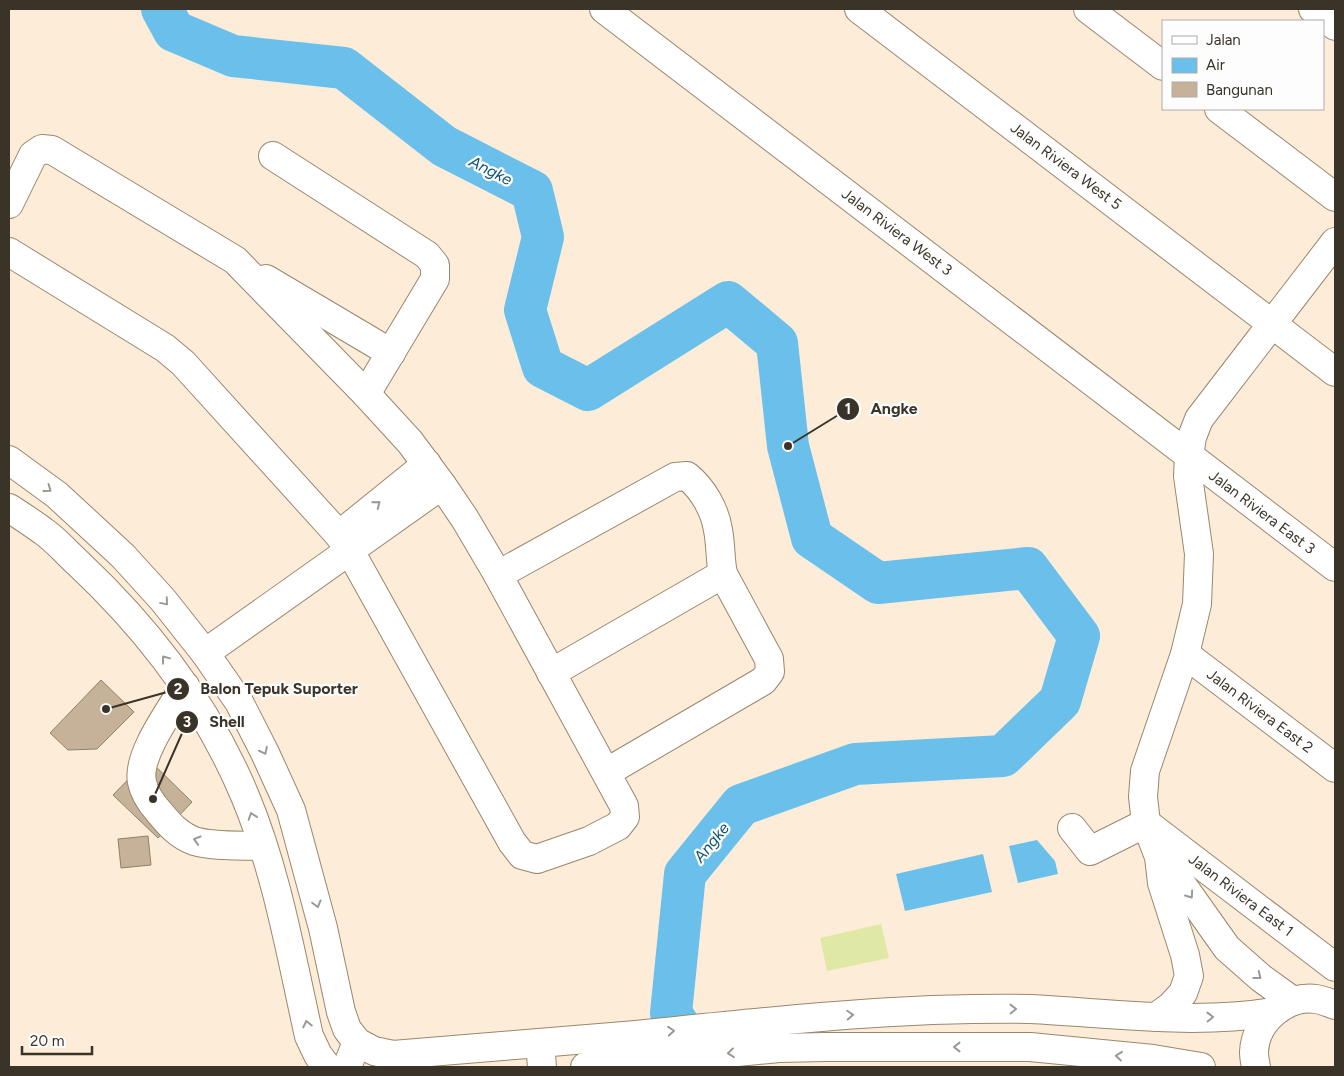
<svg xmlns="http://www.w3.org/2000/svg" width="1344" height="1076" font-family="Figtree,sans-serif">
	<rect width="100%" height="100%" fill="#fdedd8"/>
	<!-- green -->
	<path fill="#dfe9a5" d="M881 924 889 958 827 971 820 938Z"/>
	<!-- water -->
	<g fill="#6bc0eb">
		<path d="M1037 840 1055 861 1058 874 1018 883 1009 846Z"/>
		<path d="M983 854 992 892 905 911 896 874Z"/>
	</g>
	<g fill="none" stroke-linecap="round" stroke-linejoin="round">
		<!-- river -->
		<path stroke="#6bc0eb" stroke-width="42" d="M162 9 174 31 233 56 344 68 444 146 532 191 543 237 525 310 543 367 588 390 728 302 777 343 788 446 812 538 878 583 1028 568 1079 636 1060 701 1003 756 855 764 741 805 685 874 671 1013 705 1066"/>
	</g>
	<!-- building -->
	<g fill="#c5b299" stroke="#918067">
		<path d="M101 680 134 712 97 749 68 750 50 733Z"/>
		<path d="M148 759 192 802 158 838 113 795Z"/>
		<path d="M148 836 151 865 121 868 118 839Z"/>
	</g>
	<g fill="none" stroke-linecap="round" stroke-linejoin="round">
		<defs>
			<g id="minor">
				<path d="M604 9 1335 567"/>
				<path d="M859 9 1335 372"/>
				<path d="M1088 9 1163 66"/>
				<path d="M1313 9 1335 26"/>
				<path d="M1219 109 1335 197"/>
				<path d="M273 156 427 255 435 265V279L366 394"/>
				<path d="M9 204 33 155 42 149 52 150 235 260 366 394 410 442 442 485 465 519 498 575 624 806 625 817 618 826 589 841 537 859 522 855 512 842 350 551 339 535 183 363 165 348 9 252"/>
				<path d="M266 279 391 353"/>
				<path d="M9 460 57 495 123 556 163 600 205 653 239 702 265 753 291 810 323 928 341 1012 347 1029 357 1042 374 1051 393 1055C474 1048 555 1042 636 1035 735 1025 833 1014 932 1010 964 1009 998 1008 1030 1009 1111 1013 1193 1025 1273 1012"/>
				<path d="M9 508C20 515 32 523 43 531 56 540 67 553 79 564 148 629 208 707 245 796 277 872 291 956 309 1036L318 1055 327 1067"/>
				<path d="M339 535 427 464"/>
				<path d="M498 575 675 477 687 476C703 489 715 510 718 530 721 545 720 560 723 574L769 659 770 672 763 681 607 772"/>
				<path d="M205 653 442 485"/>
				<path d="M1185 654 1335 768"/>
				<path d="M551 673 723 574"/>
				<path d="M185 686C172 708 136 756 142 782 144 793 152 804 159 812 169 824 178 835 194 841 213 847 242 845 262 846"/>
				<path d="M1146 823 1335 967"/>
				<path d="M1072 828 1090 851 1146 823"/>
				<path d="M1160 858 1178 879 1227 948 1261 978 1293 1001"/>
				<path d="M1156 1017 1171 1006 1183 993 1189 976 1185 955 1162 883 1159 857 1146 823 1143 797 1145 771 1185 654 1197 604 1199 554 1188 476 1189 456 1192 437 1199 419 1335 242"/>
				<path d="M540 1043 542 1067"/>
				<path d="M347 1067 357 1042"/>
				<path d="M585 1067 779 1048 825 1047H1030L1153 1059 1201 1067"/>
				<path d="M1256 1067C1255 1062 1254 1057 1254 1052 1255 1021 1286 995 1316 999 1323 1000 1329 1003 1335 1005"/>
			</g>
		</defs>
		<!-- minor casing -->
		<use href="#minor" stroke="#99876e" stroke-width="30"/>
		<!-- minor -->
		<use href="#minor" stroke="#fff" stroke-width="28"/>
	</g>
	<!-- one-way arrows -->
	<defs><path id="oneway-chevron" d="M-2-3.5L2.5 0L-2 3.5" fill="none" stroke-width="1.6" stroke-linecap="round" stroke-linejoin="round" transform="scale(1.25)"/></defs>
	<g stroke="#9c9994">
		<use href="#oneway-chevron" transform="translate(48 489) rotate(36)"/>
		<use href="#oneway-chevron" transform="translate(377 504) rotate(-39)"/>
		<use href="#oneway-chevron" transform="translate(165 602) rotate(50)"/>
		<use href="#oneway-chevron" transform="translate(165 659) rotate(-127)"/>
		<use href="#oneway-chevron" transform="translate(264 751) rotate(64)"/>
		<use href="#oneway-chevron" transform="translate(252 816) rotate(-109)"/>
		<use href="#oneway-chevron" transform="translate(197 840) rotate(-164)"/>
		<use href="#oneway-chevron" transform="translate(1190 895) rotate(55)"/>
		<use href="#oneway-chevron" transform="translate(317 904) rotate(75)"/>
		<use href="#oneway-chevron" transform="translate(1258 976) rotate(38)"/>
		<use href="#oneway-chevron" transform="translate(1013 1009) rotate(-1)"/>
		<use href="#oneway-chevron" transform="translate(850 1015) rotate(-3)"/>
		<use href="#oneway-chevron" transform="translate(1210 1017) rotate(-1)"/>
		<use href="#oneway-chevron" transform="translate(307 1024) rotate(-103)"/>
		<use href="#oneway-chevron" transform="translate(671 1031) rotate(-5)"/>
		<use href="#oneway-chevron" transform="translate(957 1047) rotate(-180)"/>
		<use href="#oneway-chevron" transform="translate(731 1053) rotate(174)"/>
		<use href="#oneway-chevron" transform="translate(1119 1056) rotate(-174)"/>
	</g>
	<g text-anchor="middle" stroke-width="4.5" stroke-linejoin="round" paint-order="stroke">
		<!-- street labels -->
		<g font-size="15" fill="#3a3328" stroke="#fdfdfd">
			<text transform="translate(1066 166) rotate(37)" y="5">Jalan Riviera West 5</text>
			<text transform="translate(897 232) rotate(37)" y="5">Jalan Riviera West 3</text>
			<text transform="translate(1262 512) rotate(37)" y="5">Jalan Riviera East 3</text>
			<text transform="translate(1260 711) rotate(37)" y="5">Jalan Riviera East 2</text>
			<text transform="translate(1241 895) rotate(37)" y="5">Jalan Riviera East 1</text>
		</g>
		<!-- water labels -->
		<g font-size="16" font-style="italic" fill="#115572" stroke="#fdfdfd">
			<text transform="translate(491 170) rotate(27)" y="6">Angke</text>
			<text transform="translate(711 842) rotate(-51)" y="6">Angke</text>
		</g>
	</g>
	<!-- callouts -->
	<path fill="none" stroke="#3a3328" stroke-width="2" d="M788 446L848 409M106 709L178 689M153 799L187 722"/>
	<g fill="#3a3328" stroke="#fdfdfd" stroke-width="2">
		<circle cx="788" cy="446" r="5"/>
		<circle cx="106" cy="709" r="5"/>
		<circle cx="153" cy="799" r="5"/>
		<circle cx="848" cy="409" r="12"/>
		<circle cx="178" cy="689" r="12"/>
		<circle cx="187" cy="722" r="12"/>
	</g>
	<g font-size="15" text-anchor="middle" font-weight="bold" fill="#fff">
		<text x="848" y="414">1</text>
		<text x="178" y="694">2</text>
		<text x="187" y="727">3</text>
	</g>
	<g font-size="16" text-anchor="middle" font-weight="bold" fill="#3a3328" stroke="#fdfdfd" stroke-width="4.5" stroke-linejoin="round" paint-order="stroke">
		<text x="894" y="414">Angke</text>
		<text x="279" y="694">Balon Tepuk Suporter</text>
		<text x="227" y="727">Shell</text>
	</g>
	<!-- border -->
	<rect width="1344" height="1076" fill="none" stroke="#3a3328" stroke-width="20"/>
	<!-- legend -->
	<rect x="1162" y="20" width="162" height="90" fill="#fdfdfd" stroke="#afaca8"/>
	<rect x="1172" y="36" width="25" height="8" fill="#ffffff" stroke="#afaca8"/>
	<text x="1206" y="45" font-size="15" fill="#3a3328">Jalan</text>
	<rect x="1172" y="58" width="25" height="15" fill="#6bc0eb" stroke="#afaca8"/>
	<text x="1206" y="70" font-size="15" fill="#3a3328">Air</text>
	<rect x="1172" y="82" width="25" height="15" fill="#c5b299" stroke="#afaca8"/>
	<text x="1206" y="95" font-size="15" fill="#3a3328">Bangunan</text>
	<!-- scale -->
	<path d="M22 1046v8h70v-8" fill="none" stroke="#3a3328" stroke-width="2.5"/>
	<text x="30" y="1046" font-size="15" fill="#3a3328" stroke="#fdfdfd" stroke-width="4" paint-order="stroke">20 m</text>
</svg>
